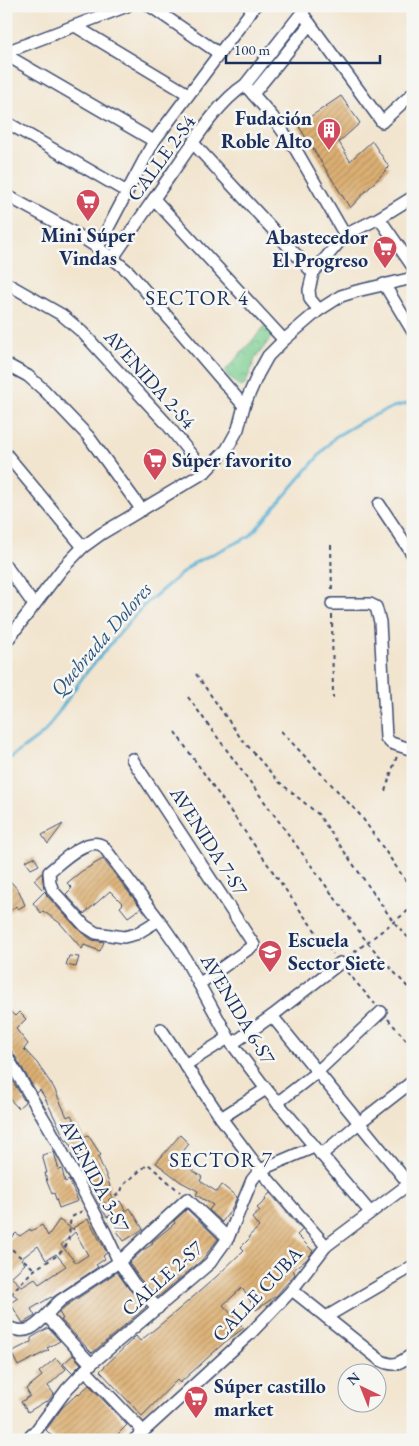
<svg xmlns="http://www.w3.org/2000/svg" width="419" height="1446" font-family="'EB Garamond',serif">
	<defs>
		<pattern id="park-crowns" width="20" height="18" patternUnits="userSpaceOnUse" patternTransform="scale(1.25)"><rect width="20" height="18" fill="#7bce91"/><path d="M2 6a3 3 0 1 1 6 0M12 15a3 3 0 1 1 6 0" fill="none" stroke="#64a87a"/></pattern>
		<pattern id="building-hatch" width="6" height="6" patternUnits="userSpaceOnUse" patternTransform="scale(1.25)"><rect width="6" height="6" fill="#ddb073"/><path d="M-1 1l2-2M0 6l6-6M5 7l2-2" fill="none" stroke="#b29062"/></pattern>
	</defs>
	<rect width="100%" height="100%" fill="#f6f6f2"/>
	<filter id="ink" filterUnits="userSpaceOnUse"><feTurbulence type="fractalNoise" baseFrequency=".02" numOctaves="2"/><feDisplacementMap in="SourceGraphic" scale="10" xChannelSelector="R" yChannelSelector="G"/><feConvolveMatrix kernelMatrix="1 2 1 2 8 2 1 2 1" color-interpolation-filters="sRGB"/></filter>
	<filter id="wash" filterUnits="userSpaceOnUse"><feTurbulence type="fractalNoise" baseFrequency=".0096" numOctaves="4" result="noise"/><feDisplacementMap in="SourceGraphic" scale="20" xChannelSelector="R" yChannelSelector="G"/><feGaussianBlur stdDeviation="1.12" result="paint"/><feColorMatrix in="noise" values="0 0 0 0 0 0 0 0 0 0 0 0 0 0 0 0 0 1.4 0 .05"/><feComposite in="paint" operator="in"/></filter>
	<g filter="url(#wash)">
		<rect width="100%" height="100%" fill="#f2e5cf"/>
		<!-- park -->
		<path fill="url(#park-crowns)" stroke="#4b7e78" d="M266 325 275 332 255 359 245 385 240 387 229 377 225 371Z"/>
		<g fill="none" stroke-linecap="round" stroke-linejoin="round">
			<!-- stream -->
			<path stroke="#57b1d5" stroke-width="3" d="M6 761 44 733 85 674 143 606 194 563 250 536 335 437 364 420 393 407 410 403"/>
		</g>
		<g id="blocks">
			<!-- building -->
			<g fill="url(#building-hatch)" fill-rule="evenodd">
				<path d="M341 96 360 123 339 142 350 161 372 141 389 167 350 208 298 125Z"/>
				<path d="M63 824 48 844 42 835Z"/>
				<path d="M34 857 39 865 31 869 25 861Z"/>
				<path d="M103 859 141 908 128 917 120 907 123 904 110 891 84 914 66 894 72 888 67 883 82 871Z"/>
				<path d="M42 873 44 888 42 889 34 880Z"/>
				<path d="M11 882 19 891 25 905 18 909 16 906 6 915V887Z"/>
				<path d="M45 891 47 896 80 931 92 940 104 942 100 951 84 945 82 949 60 923 43 911 41 913 33 903Z"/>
				<path d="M69 956 79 957 76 967 66 965Z"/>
				<path d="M6 1008 15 1016 19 1012 26 1019 16 1029 28 1044 24 1049 37 1063 54 1088 67 1117 71 1115 84 1137 88 1135 101 1155 98 1157 106 1175 110 1186 108 1187 115 1204 120 1201 126 1211 130 1208 143 1229 124 1241 117 1231 123 1227 113 1214 107 1217 98 1202 83 1166 74 1153 68 1140 66 1141 45 1098 40 1090 37 1093 12 1051 6 1048Z"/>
				<path d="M6 1070 25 1102 18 1108 6 1095Z"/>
				<path d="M180 1135 189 1144 177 1159 202 1177 200 1181 217 1192 222 1185 237 1197 231 1210 222 1222 209 1210 213 1205 196 1195 198 1191 181 1182 156 1163Z"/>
				<path d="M54 1152 59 1170 62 1169 65 1182 69 1180 78 1201 59 1208 54 1193 52 1194 47 1182 45 1173H47L42 1155Z"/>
				<path d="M270 1193 302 1230 297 1235 313 1251 306 1260 293 1270 295 1274 276 1296 256 1310 242 1288 223 1305 244 1328 225 1342 180 1383 177 1380 142 1416 100 1371 136 1336 140 1341 171 1316 216 1277 244 1250 241 1247 250 1238 249 1236 259 1227 252 1218 260 1211 257 1208 266 1200 265 1198Z"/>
				<path d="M187 1209 218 1239 202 1260 158 1297 140 1279 129 1263 143 1250 153 1244 152 1242 175 1223 174 1221Z"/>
				<path d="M88 1219 107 1253 103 1256 105 1259 96 1265 98 1267 52 1298 51 1297 31 1309 35 1316 23 1323 10 1303 18 1298 6 1289V1243L16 1233 20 1236 30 1229 31 1231 42 1225 48 1236 59 1220 74 1230 73 1228ZM75 1232 88 1255 76 1263 61 1245ZM38 1246 46 1260 56 1254 66 1266 39 1284 35 1279 22 1287 11 1277 25 1264 21 1259Z"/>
				<path d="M117 1272 129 1289 146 1307 92 1353 61 1320 63 1319 59 1312 66 1306Z"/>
				<path d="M48 1328 60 1341 47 1348 49 1350 18 1366 11 1352 31 1342V1338Z"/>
				<path d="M73 1355 81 1364 72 1373 63 1364Z"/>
				<path d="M56 1358 66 1369 48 1386 54 1394 47 1402 46 1401 28 1412 21 1402 30 1396 26 1389 42 1376 39 1372Z"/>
				<path d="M89 1385 127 1425 112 1440H56L46 1430 62 1408 78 1393 79 1394Z"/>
			</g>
		</g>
	</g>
	<g filter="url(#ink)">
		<use href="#blocks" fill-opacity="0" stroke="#3b4a6f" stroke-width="1"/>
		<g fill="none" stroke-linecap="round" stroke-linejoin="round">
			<defs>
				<g id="street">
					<path d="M150 6 220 54"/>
					<path d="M302 13 382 122 413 93"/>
					<path d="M75 26 188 94"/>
					<path d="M6 52 127 6"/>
					<path d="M6 55 154 141"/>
					<path d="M245 85 272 116 296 150 345 235"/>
					<path d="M253 94 310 24"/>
					<path d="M6 122 127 192"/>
					<path d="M193 143 313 273"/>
					<path d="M6 195C48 219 94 240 130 273L244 406"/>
					<path d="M154 199 284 340"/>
					<path d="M379 218 413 267"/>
					<path d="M98 247 154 141 255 6"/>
					<path d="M113 258C133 228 154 199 174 170 194 142 217 103 245 85L307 6"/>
					<path d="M6 283 62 315 82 332 166 423 205 472"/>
					<path d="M384 284 413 332"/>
					<path d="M319 310 310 299 309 290 313 273 345 235 379 218 413 197"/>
					<path d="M6 364 28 376 44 390 88 436 142 510"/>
					<path d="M6 454 83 547"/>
					<path d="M379 504 413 555"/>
					<path d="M6 566 34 605"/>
					<path d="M332 604H370L376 607 380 622 386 738 391 743 413 750"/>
					<path d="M6 642 62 569 83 547 101 534 205 472 227 449 238 429 244 406 258 374 268 356 284 340 319 310 341 296 357 291 413 278"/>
					<path d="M132 759 254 945 199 984"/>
					<path d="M159 920 136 934 124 937 96 933 85 926 53 891 50 883 49 872C61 862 88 835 103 846L159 920 182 953 232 1044 266 1089 370 1212"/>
					<path d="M272 1016 409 1184"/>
					<path d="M161 1029 221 1118 260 1170 326 1246"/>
					<path d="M232 1044 272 1016 340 963"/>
					<path d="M6 1055 50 1129 105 1232 119 1262 134 1284 158 1308"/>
					<path d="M185 1065 228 1038"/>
					<path d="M277 1103 317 1072 381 1012"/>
					<path d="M221 1118 266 1089"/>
					<path d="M321 1155 359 1123 413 1081"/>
					<path d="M292 1290 326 1317 413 1266"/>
					<path d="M47 1316 91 1364"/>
					<path d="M326 1317 380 1360C395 1368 399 1363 413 1354"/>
					<path d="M6 1326C34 1341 43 1315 61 1300L119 1262 187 1199 228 1238"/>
					<path d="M85 1370 143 1431"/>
					<path d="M26 1440 35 1432 67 1389 91 1364 210 1263 228 1238 252 1180 260 1170 314 1147"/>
					<path d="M134 1440 251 1333 292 1290 326 1246 413 1181"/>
				</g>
			</defs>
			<!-- street casing -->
			<use href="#street" stroke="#3b4a6f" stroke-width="14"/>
			<!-- path -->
			<g stroke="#3b4a6f" stroke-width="2" stroke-dasharray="4 4" stroke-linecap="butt">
				<path d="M331 545 332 593"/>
				<path d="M332 615 333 698"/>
				<path d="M196 674 240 737 278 781 318 814 393 921 413 943"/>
				<path d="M188 697 367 942 413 993"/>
				<path d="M281 731 361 816 413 891"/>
				<path d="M175 732 304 916 333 954"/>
				<path d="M385 791 397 756"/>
				<path d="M348 957 413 907"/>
				<path d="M347 972 375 1004"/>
				<path d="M388 1019 413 1048"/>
				<path d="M102 1205 121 1192 123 1185 148 1164 180 1192"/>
				<path d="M6 1244 35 1270"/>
				<path d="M6 1301C14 1290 23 1280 33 1271 44 1262 59 1258 67 1244 71 1235 68 1225 72 1217L82 1211"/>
			</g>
			<!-- street -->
			<use href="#street" stroke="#fff" stroke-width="11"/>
		</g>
	</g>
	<!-- icons -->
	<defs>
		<symbol id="building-pin" viewBox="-11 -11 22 30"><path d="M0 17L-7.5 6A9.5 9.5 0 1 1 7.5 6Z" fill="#d1495b" stroke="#f6f6f2"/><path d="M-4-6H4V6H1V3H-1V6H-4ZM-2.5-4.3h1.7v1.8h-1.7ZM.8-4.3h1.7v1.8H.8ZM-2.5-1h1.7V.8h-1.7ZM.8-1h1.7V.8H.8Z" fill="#fff"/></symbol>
		<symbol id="supermarket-pin" viewBox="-11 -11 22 30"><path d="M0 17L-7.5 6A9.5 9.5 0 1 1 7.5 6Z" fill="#d1495b" stroke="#f6f6f2"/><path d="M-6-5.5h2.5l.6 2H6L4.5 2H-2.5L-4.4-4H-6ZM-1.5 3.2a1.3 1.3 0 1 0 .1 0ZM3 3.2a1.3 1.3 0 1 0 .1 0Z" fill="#fff"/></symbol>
		<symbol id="school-pin" viewBox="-11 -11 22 30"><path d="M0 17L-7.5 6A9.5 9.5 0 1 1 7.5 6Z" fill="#d1495b" stroke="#f6f6f2"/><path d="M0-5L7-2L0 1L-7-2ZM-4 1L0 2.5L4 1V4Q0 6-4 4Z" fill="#fff"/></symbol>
	</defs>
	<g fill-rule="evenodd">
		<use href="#building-pin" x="315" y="116" width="28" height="38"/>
		<use href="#supermarket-pin" x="74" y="187" width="28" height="38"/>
		<use href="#supermarket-pin" x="371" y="234" width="28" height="38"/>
		<use href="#supermarket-pin" x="141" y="446" width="28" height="38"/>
		<use href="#school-pin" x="256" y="938" width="28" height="38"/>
		<use href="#supermarket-pin" x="182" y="1384" width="28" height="38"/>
	</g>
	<g text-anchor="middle" stroke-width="5" stroke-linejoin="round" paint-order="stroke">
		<!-- poi labels -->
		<g font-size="20" font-weight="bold" fill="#1b2f5e" stroke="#f6f6f2" text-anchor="start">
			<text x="312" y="125" text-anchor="end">Fudación<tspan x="312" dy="23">Roble Alto</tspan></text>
			<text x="88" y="242" text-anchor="middle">Mini Súper<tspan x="88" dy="23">Vindas</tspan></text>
			<text x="368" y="244" text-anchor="end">Abastecedor<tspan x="368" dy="23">El Progreso</tspan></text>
			<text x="172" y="467">Súper favorito</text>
			<text x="288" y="947">Escuela<tspan x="288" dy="23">Sector Siete</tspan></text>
			<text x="214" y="1393">Súper castillo<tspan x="214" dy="23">market</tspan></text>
		</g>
		<!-- street labels -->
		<g font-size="20" fill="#1b2f5e" stroke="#f6f6f2">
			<text transform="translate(161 158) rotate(-54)" y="7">CALLE 2-S4</text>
			<text transform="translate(150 379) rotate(48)" y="7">AVENIDA 2-S4</text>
			<text transform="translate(209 841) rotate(57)" y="7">AVENIDA 7-S7</text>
			<text transform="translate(238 1009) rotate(59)" y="7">AVENIDA 6-S7</text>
			<text transform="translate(95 1176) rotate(62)" y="7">AVENIDA 3-S7</text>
			<text transform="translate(162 1278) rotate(-42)" y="7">CALLE 2-S7</text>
			<text transform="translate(257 1294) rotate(-47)" y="7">CALLE CUBA</text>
		</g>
		<!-- neighbourhood labels -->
		<g font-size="21" letter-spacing="1" fill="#1b2f5e" stroke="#f6f6f2">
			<text x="197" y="305">SECTOR 4</text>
			<text x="221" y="1167">SECTOR 7</text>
		</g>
		<!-- water labels -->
		<g font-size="21" font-style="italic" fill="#2d5682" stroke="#f6f6f2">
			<text transform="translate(101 639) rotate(-49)" y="7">Quebrada Dolores</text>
		</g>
	</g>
	<!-- margin -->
	<rect width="419" height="1446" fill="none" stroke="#f6f6f2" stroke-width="25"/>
	<!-- north arrow -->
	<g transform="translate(362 1388) rotate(317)"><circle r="24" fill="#f6f6f2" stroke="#9ea6b7"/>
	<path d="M0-4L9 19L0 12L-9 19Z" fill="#d1495b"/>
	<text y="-8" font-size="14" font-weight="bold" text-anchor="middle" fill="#1b2f5e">N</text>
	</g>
	<!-- scale -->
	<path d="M226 55v8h154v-8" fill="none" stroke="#1b2f5e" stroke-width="2.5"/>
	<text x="234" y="55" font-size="15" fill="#1b2f5e" stroke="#f6f6f2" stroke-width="4" paint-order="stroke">100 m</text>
</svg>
